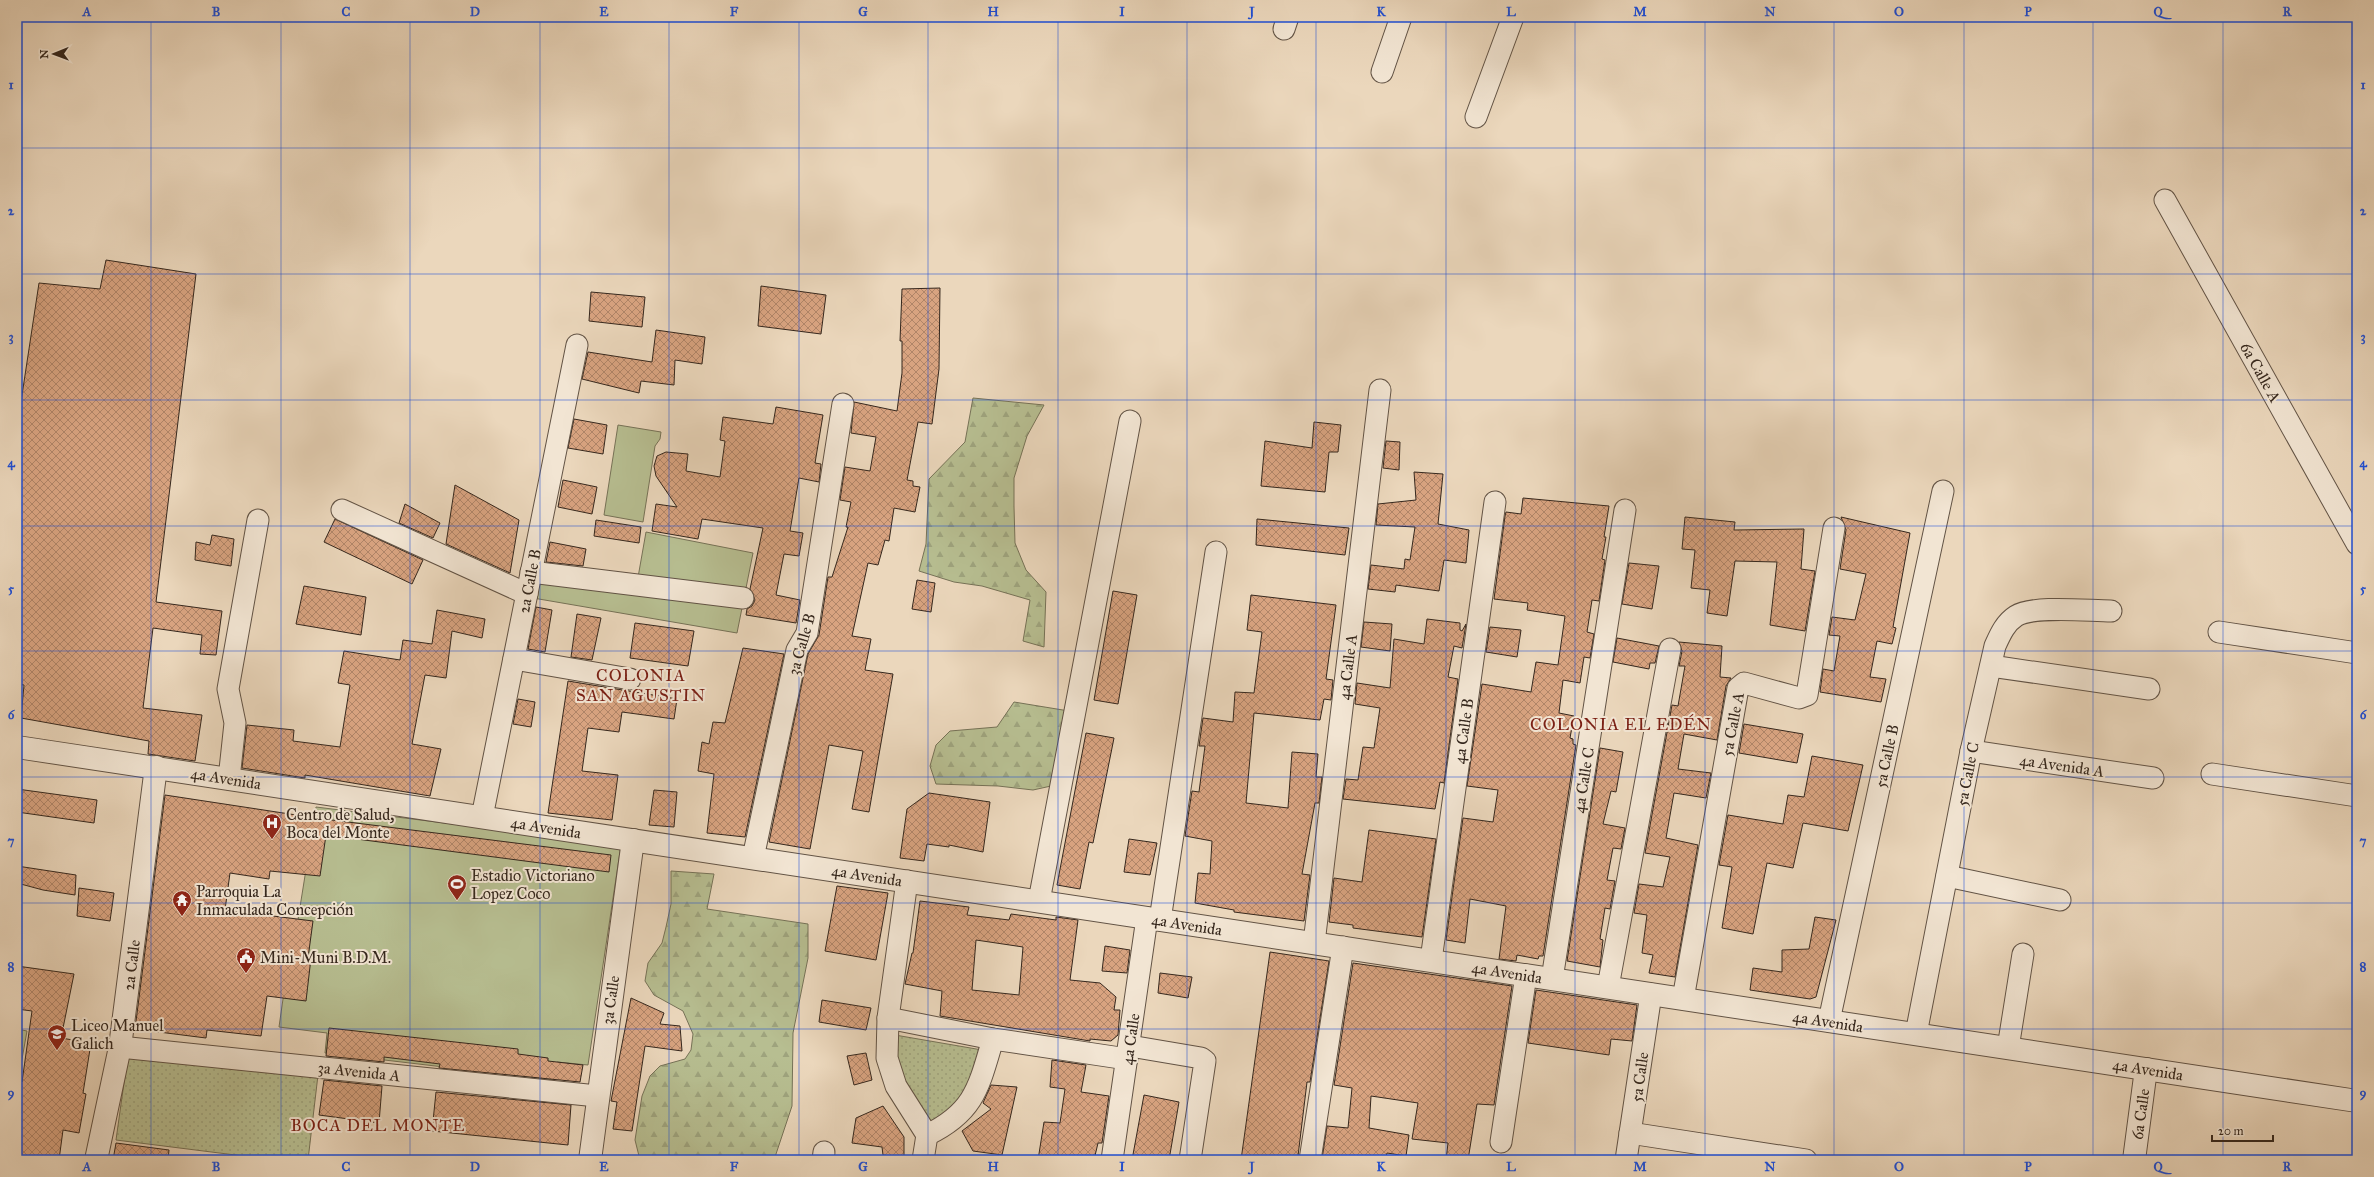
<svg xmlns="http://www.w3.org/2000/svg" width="2374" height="1177" font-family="'IM FELL Great Primer',serif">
	<defs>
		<pattern id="forest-firs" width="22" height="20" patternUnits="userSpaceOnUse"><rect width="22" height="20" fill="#b7be91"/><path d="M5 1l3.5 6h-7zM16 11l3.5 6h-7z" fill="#9ea37d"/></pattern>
		<pattern id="park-dots" width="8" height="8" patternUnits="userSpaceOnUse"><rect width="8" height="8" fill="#b7be91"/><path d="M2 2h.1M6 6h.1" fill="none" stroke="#9ea37d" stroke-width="1.8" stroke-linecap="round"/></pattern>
		<pattern id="building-cross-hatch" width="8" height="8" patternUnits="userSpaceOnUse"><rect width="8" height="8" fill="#d8a380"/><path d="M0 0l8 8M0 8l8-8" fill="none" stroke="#b08568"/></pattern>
	</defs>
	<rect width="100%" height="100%" fill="#ebd7bc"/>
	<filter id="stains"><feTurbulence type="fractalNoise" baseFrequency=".005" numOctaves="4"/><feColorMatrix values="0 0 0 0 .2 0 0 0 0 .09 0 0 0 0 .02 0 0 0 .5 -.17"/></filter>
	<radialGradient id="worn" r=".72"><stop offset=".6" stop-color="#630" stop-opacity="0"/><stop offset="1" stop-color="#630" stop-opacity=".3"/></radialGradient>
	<!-- grass -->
	<g fill="#b7be91" stroke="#767257">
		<path d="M618 425 661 432 660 439 655 446 643 522 604 515Z"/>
		<path d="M646 532 753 553 737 633 533 598 539 564 637 583Z"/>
		<path d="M316 807 621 845 588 1065 557 1062 554 1080 325 1053 327 1033 279 1027 289 957H292Z"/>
		<path d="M17 1029 27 1031 19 1076H17Z"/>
	</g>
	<!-- forest -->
	<g fill="url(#forest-firs)" stroke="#767257">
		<path d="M973 398 1044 405 1027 436 1014 478V506L1015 543 1026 570 1046 592 1044 647 1023 641 1030 600 982 586 954 582 919 571 926 544 929 479 965 442Z"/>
		<path d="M1014 702 1069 711 1051 786 1033 790 998 786 936 784 930 766 936 745 950 731 997 727Z"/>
		<path d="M671 871 714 874 707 909 808 924V958L793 1033 792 1106 774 1160H640L635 1140 642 1096 650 1076 660 1066 685 1059 691 1050 693 1034 683 1011 654 995 645 981 648 963 662 943 666 927 671 904Z"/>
	</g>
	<!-- park -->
	<g fill="url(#park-dots)" stroke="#767257">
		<path d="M895 1035 988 1051 979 1090 927 1140 901 1084Z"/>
		<path d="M128 1054 318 1075 308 1160H275L116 1140Z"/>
	</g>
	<!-- building -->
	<g fill="url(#building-cross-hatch)" stroke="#35271d" fill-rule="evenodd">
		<path d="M106 260 196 274 156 602 222 611 216 655 200 654 202 635 153 628 143 708 202 715 195 761 148 754 149 741 21 718 24 685 17 684V428L39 283 100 289Z"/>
		<path d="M761 286 826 295 821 334 758 326Z"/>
		<path d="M940 288 939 369 932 424 918 422 907 480 913 481V486L920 487 915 512 894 508 889 541 885 540 878 565 868 563 852 636 871 639 865 670 893 674 869 812 852 809 863 751 829 745 810 849 769 842 808 654 819 635 828 577H832L848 527H846L851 502 840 500 845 467 870 471 876 437 851 433 854 402 897 411 902 373V341H900L902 289Z"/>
		<path d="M591 292 645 297 642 327 589 321Z"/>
		<path d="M656 330 705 337 702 364 675 360 674 385 641 381 639 393 582 379 588 352 652 362Z"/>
		<path d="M776 407 823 415 815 463 821 464 819 482 799 478 790 531 803 533 799 556 784 554 776 595 800 600 796 623 746 615 747 609 752 606 755 600 750 589 763 528 702 519 698 539 652 531 656 504 677 507 656 476 654 466 657 456 666 452 688 454 686 471 720 477 725 441 720 440 723 417 773 424Z"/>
		<path d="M574 419 607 425 603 454 568 448Z"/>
		<path d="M1314 422 1341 425 1338 452H1329L1325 492 1261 486 1265 441 1312 448Z"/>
		<path d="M1386 441 1400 442 1399 470 1383 468Z"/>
		<path d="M1414 472 1443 474 1438 524 1469 530 1466 563 1444 560 1439 591 1396 585 1395 592 1368 589 1371 565 1404 569 1405 559 1410 560 1415 527 1376 525 1378 504 1416 500Z"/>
		<path d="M563 480 597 487 592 514 558 507Z"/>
		<path d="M455 485 519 520 510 573 446 544Z"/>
		<path d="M1523 498 1609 506 1604 537H1606L1602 559 1605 560 1599 601 1592 600 1587 632 1594 634 1590 658 1584 657 1580 683 1563 680 1559 713 1574 716 1570 738 1573 739V744L1576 745 1543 956H1539L1538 959 1517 955 1516 961 1499 959 1506 906 1470 899 1465 943 1446 940 1463 818 1493 822 1498 790 1467 786 1482 684 1531 692 1536 662 1558 665 1565 616 1527 610 1528 603 1494 599 1505 516 1506 512 1521 514Z"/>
		<path d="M405 504 440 523 433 538 399 523Z"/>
		<path d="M1685 517 1735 522 1734 530 1804 529 1801 569 1815 571 1805 631 1770 625 1777 562 1735 561 1727 616 1707 613 1710 590 1691 588 1695 550 1682 549Z"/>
		<path d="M1841 517 1910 533 1893 627 1896 628 1892 644 1877 641 1870 677 1886 679 1881 702 1820 692 1823 669 1834 671 1840 636 1829 635 1832 617 1855 620 1866 574 1840 569 1846 530Z"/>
		<path d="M335 519 423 560 412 584 324 542Z"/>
		<path d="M1257 519 1349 528 1345 555 1256 545Z"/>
		<path d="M596 520 641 527 639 543 594 536Z"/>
		<path d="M212 535 234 539 231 566 195 560 196 542 210 545Z"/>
		<path d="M550 542 586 549 583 566 546 562Z"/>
		<path d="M1629 563 1659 566 1652 609 1622 604Z"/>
		<path d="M917 580 935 583 931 612 912 609Z"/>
		<path d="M304 586 366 597 361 635 296 624Z"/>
		<path d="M1113 591 1137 595 1118 704 1094 700Z"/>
		<path d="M1251 595 1336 605 1326 679 1333 680 1331 700 1324 699 1320 720 1254 713 1246 803 1288 808 1292 752 1318 754 1316 777H1322L1319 803H1315L1302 874 1310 875 1304 921 1234 912V910L1195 903 1198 873 1210 874 1212 841 1185 836 1192 791 1199 792 1205 746H1199L1203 718 1233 722 1235 692 1254 693 1262 632 1247 630Z"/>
		<path d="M536 607 552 610 545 652 528 649Z"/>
		<path d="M437 610 485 619 482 638 452 631 446 678 425 675 412 744 441 749 430 796 305 775V778L242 768 247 725 294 730 293 741 340 747 350 685 338 683 344 651 400 660 403 640 432 644Z"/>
		<path d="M577 614 601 618 592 660 571 657Z"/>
		<path d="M1427 619 1460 623V630L1462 631 1466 624 1462 648 1454 646 1448 677 1458 679 1444 783 1440 782 1435 809 1343 799 1346 779 1358 780 1363 747 1374 748 1380 708 1355 704 1357 683 1390 688 1394 639 1424 644Z"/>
		<path d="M1364 622 1392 624 1390 651 1361 647Z"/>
		<path d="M635 623 694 631 688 666 630 658Z"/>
		<path d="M1490 627 1521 630 1517 657 1486 652Z"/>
		<path d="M1617 638 1659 646 1655 663H1650L1649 669 1613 662Z"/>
		<path d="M1679 642 1722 646 1720 677 1731 678 1726 686 1717 740 1684 734 1678 769 1711 773 1706 798 1674 793 1666 838 1698 845 1675 977 1649 973 1653 955 1642 953 1647 915 1634 913 1639 884 1663 887 1670 857 1645 853 1672 705 1678 706 1685 666H1679L1682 651Z"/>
		<path d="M743 648 784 654 745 837 707 833 714 774 698 771 702 742 709 744 713 722 725 723Z"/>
		<path d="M568 681 677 699 674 719 622 712 619 732 588 728 582 771 618 775 612 820 548 813Z"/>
		<path d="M518 699 535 702 531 727 513 724Z"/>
		<path d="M1744 724 1803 734 1797 763 1739 753Z"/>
		<path d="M1086 733 1114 738 1093 843 1089 842 1080 889 1057 885Z"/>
		<path d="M1600 748 1623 752 1616 792 1611 791 1603 824 1625 828 1621 849 1613 848 1607 880 1615 881 1610 909 1605 908 1600 939 1603 940 1600 967 1567 961Z"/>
		<path d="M1812 756 1863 765 1848 831 1803 823 1793 868 1767 863 1753 934 1722 928 1732 867 1719 865 1728 815 1783 824 1788 795 1804 797Z"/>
		<path d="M17 789 97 800 94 823 17 812Z"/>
		<path d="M654 790 677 792 674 827 649 825Z"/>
		<path d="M929 793 990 802 983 852 949 845V847L927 844 924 861 900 858 907 809Z"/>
		<path d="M165 795 316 818 611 855 609 872 326 835 320 876 270 871 269 879 230 873 225 910 313 921 308 958H311L306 1001 267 996 261 1036 207 1030 206 1038 135 1029Z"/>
		<path d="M1369 830 1436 839 1422 937 1353 928V925L1329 922 1334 878 1362 882Z"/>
		<path d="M1129 839 1157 843 1150 875 1124 872Z"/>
		<path d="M17 866 76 875 75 895 43 890 17 883Z"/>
		<path d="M837 886 888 893 876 960 825 951Z"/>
		<path d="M79 888 114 893 110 921 77 916Z"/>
		<path d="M920 901 969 907 967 915 1009 920 1011 914 1056 920V917L1078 920 1070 980 1100 983 1116 997 1114 1010H1120L1118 1035 1111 1041 1090 1039V1041L940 1016 942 991 905 984 912 953H913ZM976 940 1023 947 1019 995 972 990Z"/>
		<path d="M1815 917 1836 920 1816 997 1810 999 1750 990 1753 968 1782 972V950L1809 949Z"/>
		<path d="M1105 946 1130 950 1127 973 1102 971Z"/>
		<path d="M1270 952 1329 961 1310 1082H1307L1298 1156 1296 1160H1241Z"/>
		<path d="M1353 963 1512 986 1494 1105 1477 1104 1468 1160H1446L1448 1143 1412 1139 1418 1103 1371 1096 1369 1128 1409 1135 1406 1156 1387 1153 1385 1160 1322 1159 1327 1126 1348 1128 1352 1088 1334 1085Z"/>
		<path d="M17 966 74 974 61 1038 91 1043 83 1093 86 1094 79 1133 63 1130 59 1160H17V1082H22L32 1011 17 1009Z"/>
		<path d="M1160 973 1192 977 1188 998 1158 993Z"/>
		<path d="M1536 990 1637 1005 1632 1041 1611 1039 1609 1055 1528 1043Z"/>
		<path d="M631 998 664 1013 660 1024 680 1026 682 1051 645 1046 632 1131 613 1129 617 1102 611 1101Z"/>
		<path d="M822 1000 871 1008 866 1030 819 1022Z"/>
		<path d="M329 1028 518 1049V1054L548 1058V1061L583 1065 580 1082 439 1068 440 1064 384 1057V1062L326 1056Z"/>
		<path d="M866 1053 872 1080 854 1085 847 1056Z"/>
		<path d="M1052 1060 1086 1065 1081 1092 1109 1096 1102 1143H1098L1094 1160H1038L1044 1122 1060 1123 1065 1089 1050 1087Z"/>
		<path d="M324 1080 382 1086 379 1123 319 1115Z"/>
		<path d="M991 1085 1017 1087 1002 1155 973 1151 962 1131 991 1109 983 1103Z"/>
		<path d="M436 1092 571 1105 568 1145 432 1131Z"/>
		<path d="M1144 1095 1179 1102 1169 1160H1132Z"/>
		<path d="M883 1106 904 1137V1158L883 1155 882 1147 852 1143 856 1118Z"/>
		<path d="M116 1143 169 1150 168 1160H113Z"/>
	</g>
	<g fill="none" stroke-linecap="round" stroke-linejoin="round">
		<defs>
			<g id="minor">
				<path d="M1284 29 1288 17"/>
				<path d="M1382 72 1401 17"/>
				<path d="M1476 117 1513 17"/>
				<path d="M2165 200 2357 544"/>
				<path d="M342 510 527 594"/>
				<path d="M531 572 743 598"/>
				<path d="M2219 632 2357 653"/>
				<path d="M514 659 630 679"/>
				<path d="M1991 666 2149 689"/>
				<path d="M1971 751 2153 778"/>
				<path d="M2212 774 2357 796"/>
				<path d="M229 779 235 723 228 689 258 520"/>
				<path d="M482 817 577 345"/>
				<path d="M753 858 797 650 807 633 843 404"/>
				<path d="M1947 876 2060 900"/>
				<path d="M907 881 888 1018 887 1058 896 1086 927 1135 923 1160"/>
				<path d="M1039 901 1130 421"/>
				<path d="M1160 920 1216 552"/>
				<path d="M1314 943 1380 390"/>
				<path d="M1431 960 1495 502"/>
				<path d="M1552 979 1625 510"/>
				<path d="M1608 987 1670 649"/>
				<path d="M1683 999 1738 688 1744 683 1799 698 1807 695 1834 528"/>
				<path d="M888 1018 993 1039 1127 1059"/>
				<path d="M1829 1021 1943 491"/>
				<path d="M1916 1034 1971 751 1995 646C2000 635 2005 623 2016 616 2033 605 2088 611 2111 611"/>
				<path d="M1130 1046 1201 1058 1205 1061 1190 1160"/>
				<path d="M120 1047 597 1096"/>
				<path d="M2008 1048 2023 954"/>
				<path d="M1630 1133 1806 1160"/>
				<path d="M927 1135C975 1112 979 1086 993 1039"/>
				<path d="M1501 1142 1526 975"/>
				<path d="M823 1160 824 1152"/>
				<path d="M1112 1160 1147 918"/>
				<path d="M1310 1160 1343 947"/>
				<path d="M1626 1160 1651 994"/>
			</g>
			<g id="tertiary">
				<path d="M17 747 2357 1101"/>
				<path d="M96 1160 120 1047 156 767"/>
				<path d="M590 1160 633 840"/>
				<path d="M2134 1160 2146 1069"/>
			</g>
		</defs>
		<!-- minor casing -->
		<use href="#minor" stroke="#625345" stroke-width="23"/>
		<!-- tertiary casing -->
		<use href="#tertiary" stroke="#625345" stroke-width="24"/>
		<!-- minor -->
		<use href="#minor" stroke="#f2e5d3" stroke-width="21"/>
		<!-- tertiary -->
		<use href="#tertiary" stroke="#f2e5d3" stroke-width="22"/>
	</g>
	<!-- grid -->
	<path fill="none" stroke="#1d4ed8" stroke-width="1" stroke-opacity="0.55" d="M151 17V1160M281 17V1160M410 17V1160M540 17V1160M669 17V1160M799 17V1160M928 17V1160M1058 17V1160M1187 17V1160M1316 17V1160M1446 17V1160M1575 17V1160M1705 17V1160M1834 17V1160M1964 17V1160M2093 17V1160M2223 17V1160M17 148H2357M17 274H2357M17 400H2357M17 526H2357M17 651H2357M17 777H2357M17 903H2357M17 1029H2357"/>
	<!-- icons -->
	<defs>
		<symbol id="hospital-pin" viewBox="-11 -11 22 30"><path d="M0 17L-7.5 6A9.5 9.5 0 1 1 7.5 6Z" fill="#8f2418" stroke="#f2e5d3"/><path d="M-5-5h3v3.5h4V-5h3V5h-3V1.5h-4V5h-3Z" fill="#fff"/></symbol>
		<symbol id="stadium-pin" viewBox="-11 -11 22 30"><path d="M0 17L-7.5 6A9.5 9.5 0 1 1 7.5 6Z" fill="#8f2418" stroke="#f2e5d3"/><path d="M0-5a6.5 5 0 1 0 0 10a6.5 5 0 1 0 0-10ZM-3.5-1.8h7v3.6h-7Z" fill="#fff"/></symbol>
		<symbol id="temple-pin" viewBox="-11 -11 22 30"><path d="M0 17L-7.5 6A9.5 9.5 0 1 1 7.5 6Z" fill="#8f2418" stroke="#f2e5d3"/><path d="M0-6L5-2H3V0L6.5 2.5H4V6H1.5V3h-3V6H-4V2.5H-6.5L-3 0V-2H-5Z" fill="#fff"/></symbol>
		<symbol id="civic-pin" viewBox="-11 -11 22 30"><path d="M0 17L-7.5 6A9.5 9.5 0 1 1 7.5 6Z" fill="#8f2418" stroke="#f2e5d3"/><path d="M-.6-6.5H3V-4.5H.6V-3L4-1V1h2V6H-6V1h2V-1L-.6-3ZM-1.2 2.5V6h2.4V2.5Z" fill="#fff"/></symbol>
		<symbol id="school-pin" viewBox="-11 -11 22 30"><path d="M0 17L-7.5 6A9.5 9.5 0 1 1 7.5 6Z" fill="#8f2418" stroke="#f2e5d3"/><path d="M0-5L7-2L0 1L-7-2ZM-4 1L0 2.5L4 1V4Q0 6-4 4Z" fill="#fff"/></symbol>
	</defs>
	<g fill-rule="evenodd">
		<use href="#hospital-pin" x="261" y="812" width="22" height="30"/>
		<use href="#stadium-pin" x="446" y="873" width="22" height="30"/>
		<use href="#temple-pin" x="171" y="889" width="22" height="30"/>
		<use href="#civic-pin" x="235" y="946" width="22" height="30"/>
		<use href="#school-pin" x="46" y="1023" width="22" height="30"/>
	</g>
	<g text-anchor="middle" stroke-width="4" stroke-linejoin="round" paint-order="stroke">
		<!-- street labels -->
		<g font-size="16" fill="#35271d" stroke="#f2e5d3">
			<text transform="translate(2261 372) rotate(61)" y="6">6a Calle A</text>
			<text transform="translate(529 581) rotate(-79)" y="6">2a Calle B</text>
			<text transform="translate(801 644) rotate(-74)" y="6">3a Calle B</text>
			<text transform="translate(1347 667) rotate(-83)" y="6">4a Calle A</text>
			<text transform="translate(1732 724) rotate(-79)" y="6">5a Calle A</text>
			<text transform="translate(1463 731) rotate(-82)" y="6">4a Calle B</text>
			<text transform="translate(1886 756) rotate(-78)" y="6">5a Calle B</text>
			<text transform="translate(2062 765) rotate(8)" y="6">4a Avenida A</text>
			<text transform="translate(1967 774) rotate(-79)" y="6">5a Calle C</text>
			<text transform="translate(226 778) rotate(9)" y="6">4a Avenida</text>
			<text transform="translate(1583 780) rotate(-81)" y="6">4a Calle C</text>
			<text transform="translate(546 827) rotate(9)" y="6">4a Avenida</text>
			<text transform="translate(867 875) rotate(9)" y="6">4a Avenida</text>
			<text transform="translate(1187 924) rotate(9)" y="6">4a Avenida</text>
			<text transform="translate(131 965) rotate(-83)" y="6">2a Calle</text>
			<text transform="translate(1507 972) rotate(9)" y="6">4a Avenida</text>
			<text transform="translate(610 1000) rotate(-82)" y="6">3a Calle</text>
			<text transform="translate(1828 1021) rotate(9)" y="6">4a Avenida</text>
			<text transform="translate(1130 1039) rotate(-82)" y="6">4a Calle</text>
			<text transform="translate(2148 1069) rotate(9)" y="6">4a Avenida</text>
			<text transform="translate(359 1071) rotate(6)" y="6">3a Avenida A</text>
			<text transform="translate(1639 1077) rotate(-82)" y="6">5a Calle</text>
			<text transform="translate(2140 1114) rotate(-82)" y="6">6a Calle</text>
		</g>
		<!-- poi labels -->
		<g font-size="16" fill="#35271d" stroke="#f2e5d3" text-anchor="start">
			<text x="286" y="820">Centro de Salud,<tspan x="286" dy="18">Boca del Monte</tspan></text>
			<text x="471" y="881">Estadio Victoriano<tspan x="471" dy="18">Lopez Coco</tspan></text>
			<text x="196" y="897">Parroquia La<tspan x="196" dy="18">Inmaculada Concepción</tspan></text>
			<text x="260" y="963">Mini-Muni B.D.M.</text>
			<text x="71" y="1031">Liceo Manuel<tspan x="71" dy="18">Galich</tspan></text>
		</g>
		<!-- neighbourhood labels -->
		<g font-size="17" letter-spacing="1" fill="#7a1f14" stroke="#f2e5d3">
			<text x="641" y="681">COLONIA<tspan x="641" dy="20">SAN AGUSTIN</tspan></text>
			<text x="1621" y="730">COLONIA EL EDÉN</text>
			<text x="378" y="1131">BOCA DEL MONTE</text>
		</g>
	</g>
	<!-- margin -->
	<rect width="2374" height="1177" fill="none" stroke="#ebd7bc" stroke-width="44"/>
	<!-- north arrow -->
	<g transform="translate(54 54) rotate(269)" stroke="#f2e5d3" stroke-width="3" paint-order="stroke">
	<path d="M0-3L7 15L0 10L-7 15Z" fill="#35271d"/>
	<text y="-6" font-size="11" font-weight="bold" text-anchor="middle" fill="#35271d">N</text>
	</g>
	<!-- scale -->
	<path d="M2212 1135v6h61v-6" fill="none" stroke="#35271d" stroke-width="2"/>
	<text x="2218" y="1135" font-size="12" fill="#35271d" stroke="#f2e5d3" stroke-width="3" paint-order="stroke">20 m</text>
	<rect x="22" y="22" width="2330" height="1133" fill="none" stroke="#1d4ed8" stroke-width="1.5"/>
	<g font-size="13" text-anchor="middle" font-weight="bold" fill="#1d4ed8">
		<text x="87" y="16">A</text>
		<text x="216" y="16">B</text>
		<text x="346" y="16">C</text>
		<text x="475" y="16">D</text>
		<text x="604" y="16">E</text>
		<text x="734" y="16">F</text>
		<text x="863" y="16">G</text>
		<text x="993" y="16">H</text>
		<text x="1122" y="16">I</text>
		<text x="1252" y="16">J</text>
		<text x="1381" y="16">K</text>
		<text x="1511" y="16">L</text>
		<text x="1640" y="16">M</text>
		<text x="1770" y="16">N</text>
		<text x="1899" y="16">O</text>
		<text x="2028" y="16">P</text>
		<text x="2158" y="16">Q</text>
		<text x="2287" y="16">R</text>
		<text x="11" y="89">1</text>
		<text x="2363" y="89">1</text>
		<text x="11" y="215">2</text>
		<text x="2363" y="215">2</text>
		<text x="11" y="341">3</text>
		<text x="2363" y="341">3</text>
		<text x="11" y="467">4</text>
		<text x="2363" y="467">4</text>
		<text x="11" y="593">5</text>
		<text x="2363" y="593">5</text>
		<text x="11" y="719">6</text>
		<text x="2363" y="719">6</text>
		<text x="11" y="845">7</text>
		<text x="2363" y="845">7</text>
		<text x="11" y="971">8</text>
		<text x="2363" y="971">8</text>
		<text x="11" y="1097">9</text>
		<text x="2363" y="1097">9</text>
		<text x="87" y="1171">A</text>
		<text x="216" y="1171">B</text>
		<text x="346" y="1171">C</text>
		<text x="475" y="1171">D</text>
		<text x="604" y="1171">E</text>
		<text x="734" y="1171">F</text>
		<text x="863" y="1171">G</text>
		<text x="993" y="1171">H</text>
		<text x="1122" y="1171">I</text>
		<text x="1252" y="1171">J</text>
		<text x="1381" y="1171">K</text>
		<text x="1511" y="1171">L</text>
		<text x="1640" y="1171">M</text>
		<text x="1770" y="1171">N</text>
		<text x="1899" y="1171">O</text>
		<text x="2028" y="1171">P</text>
		<text x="2158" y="1171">Q</text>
		<text x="2287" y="1171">R</text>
	</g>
	<rect width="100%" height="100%" filter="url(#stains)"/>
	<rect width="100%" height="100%" fill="url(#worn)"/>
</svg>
